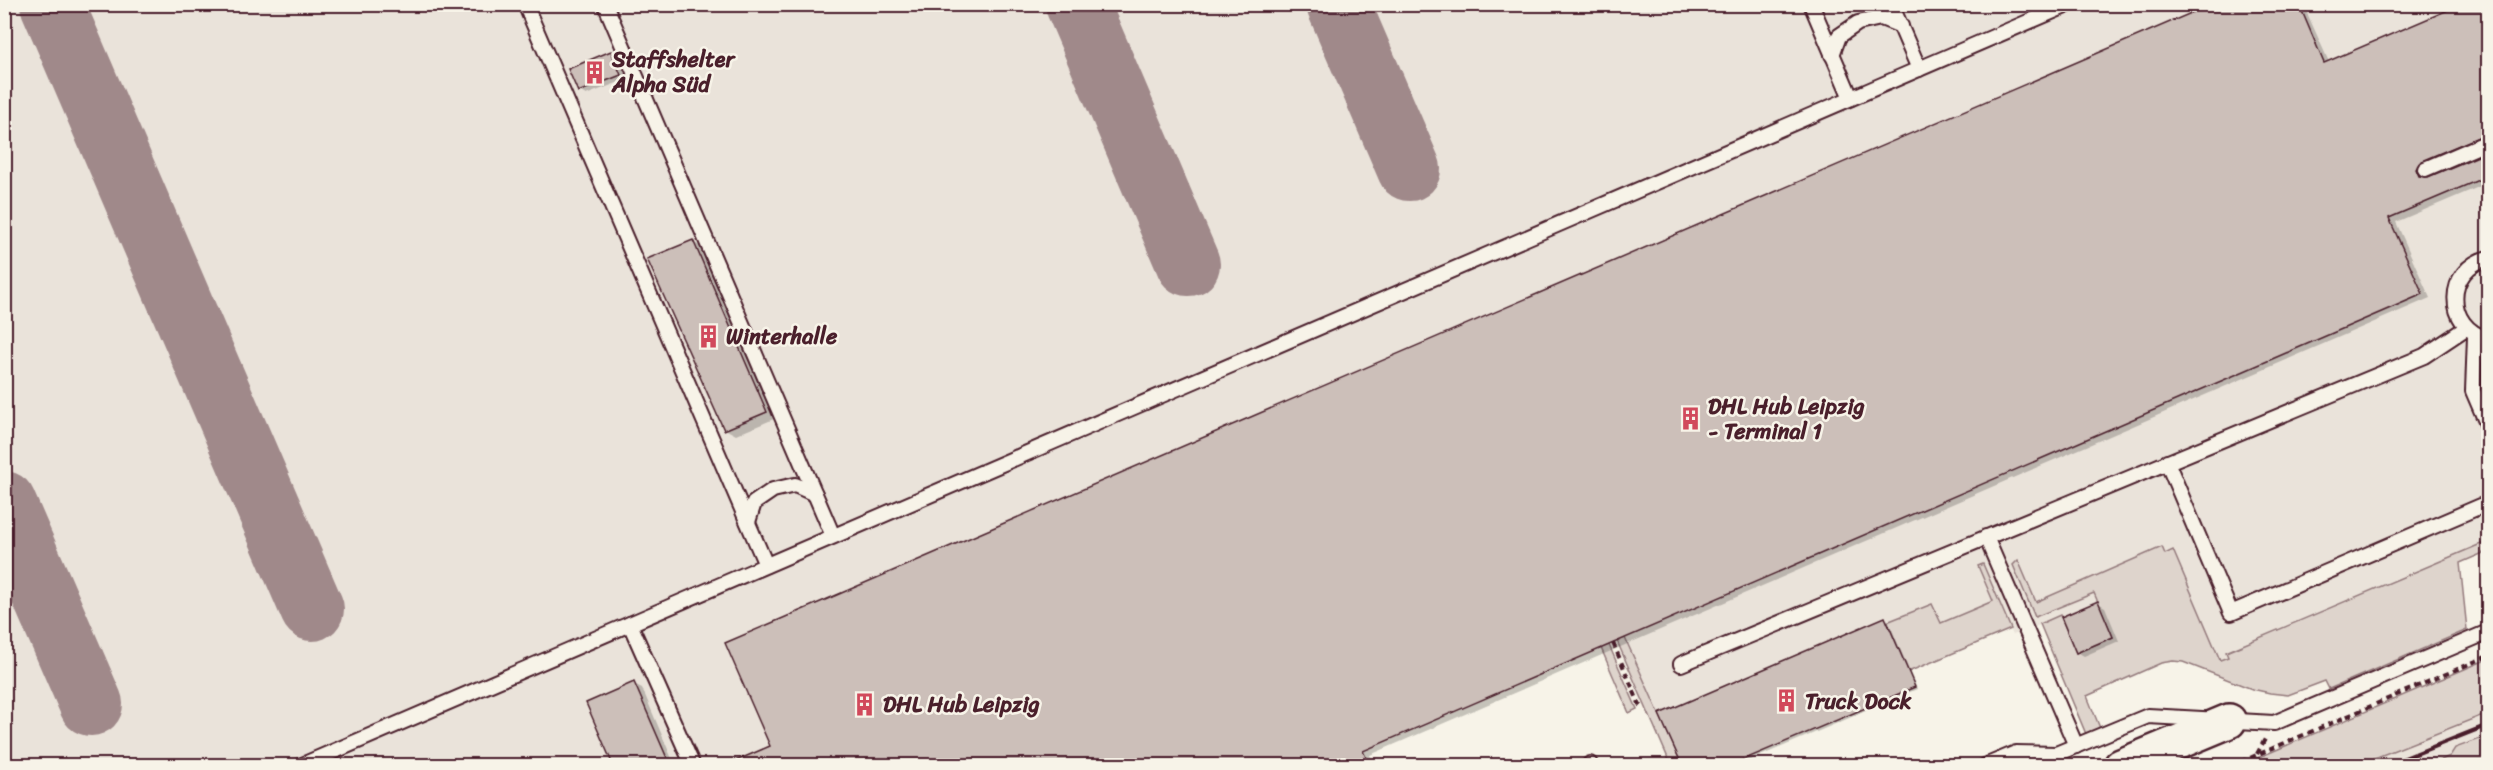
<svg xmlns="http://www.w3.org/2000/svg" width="2493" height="770" font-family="Sriracha,sans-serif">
	<rect width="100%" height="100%" fill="#f7f3e8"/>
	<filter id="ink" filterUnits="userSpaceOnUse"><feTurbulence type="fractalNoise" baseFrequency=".0167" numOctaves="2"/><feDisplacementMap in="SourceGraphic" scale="12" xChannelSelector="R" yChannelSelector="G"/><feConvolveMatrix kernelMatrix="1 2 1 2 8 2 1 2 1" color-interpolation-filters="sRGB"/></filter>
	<g filter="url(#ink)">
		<!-- built -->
		<g fill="#eae3da">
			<path d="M4 5H2488V551L2213 668 2101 608 2113 637 2076 653 2061 617 2013 635 2010 629 1909 672 1915 687 1731 765H1682L1625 638 1329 765 711 766 710 763 705 766 5 765Z"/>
			<path d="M2488 688V763L2459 766H2308Z"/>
		</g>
		<!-- green -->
		<g fill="#ded4cc" stroke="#947a7c" stroke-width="1.5">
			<path d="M2488 541V551L2460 563 2467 630 2329 689 2325 681 2288 695 2270 693 2252 689 2183 662 2173 661 2161 663 2087 696 2100 728 2086 734 2040 624 2060 615 2076 653 2113 637 2094 593 2035 617 2013 565 2018 560 2036 602 2162 547 2165 554 2173 550 2220 660 2228 657 2226 652Z"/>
			<path d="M1983 564 2011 629 1908 672 1887 622 1932 604 1941 623 1993 601 1978 566Z"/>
			<path d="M1625 638 1682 765H1671L1617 641Z"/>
			<path d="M1609 645 1637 709 1629 713 1601 648Z"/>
			<path d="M2488 659V713L2357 765H2241Z"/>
			<path d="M2488 736V765H2416L2429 760 2437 762 2450 756 2455 748Z"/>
		</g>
		<!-- shadow -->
		<g fill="#0003">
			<path d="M2215 4H2303L2329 62 2463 4H2488V140L2423 172 2424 179H2429L2488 153V183L2396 222 2430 298 1370 755 1374 766H1332L1335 764 1333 762 1324 766H729L772 747Z"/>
			<path d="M611 53 618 57 627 79 586 95 579 91Z"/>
			<path d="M693 242 703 248 776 418 736 435 725 429Z"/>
			<path d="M2098 603 2105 607 2119 641 2084 656 2077 652Z"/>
			<path d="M1885 619 1888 620 1917 689 1737 766H1684L1661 715Z"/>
			<path d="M634 684 642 688 675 766H614L588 704Z"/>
		</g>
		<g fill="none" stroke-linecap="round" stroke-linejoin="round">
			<!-- taxiway -->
			<g stroke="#a0898a" stroke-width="64">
				<path d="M52 4 312 609"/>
				<path d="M1077 4 1188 264"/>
				<path d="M1338 4 1409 169"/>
				<path d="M4 503 91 704"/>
			</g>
		</g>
		<!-- building -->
		<g fill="#ccbfb9" stroke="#4a1f2b" stroke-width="1.5">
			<path d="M2212 4H2299L2324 63 2462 4H2488V133L2421 161 2416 169 2419 176 2428 177 2488 152V176L2389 218 2423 294 1363 751 1370 765H726L770 746 725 643Z"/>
			<path d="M611 51 621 75 578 92 568 69Z"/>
			<path d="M693 240 767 412 724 430 647 259Z"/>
			<path d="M2098 601 2113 637 2076 653 2061 617Z"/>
			<path d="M1885 617 1915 687 1731 765H1682L1659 714Z"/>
			<path d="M634 682 670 765H613L586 703Z"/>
		</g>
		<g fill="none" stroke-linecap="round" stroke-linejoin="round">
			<defs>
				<g id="lane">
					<path d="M525 4 766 565"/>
					<path d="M605 4 833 536"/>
					<path d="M1811 4 1851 98"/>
					<path d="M1891 4 1919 69"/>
					<path d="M1832 55 1839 36 1858 23 1881 18 1901 26"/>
					<path d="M2425 169 2488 142"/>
					<path d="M2488 258C2445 269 2444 327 2488 339"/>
					<path d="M2475 336 2473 391 2488 426"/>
					<path d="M2167 462 2231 613 2488 503"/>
					<path d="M748 522 754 503 773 490 795 485 815 494"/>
					<path d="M1986 537 2076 746"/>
					<path d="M630 624 693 766"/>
					<path d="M1681 664 2424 356 2466 328"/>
					<path d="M300 766 2070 4"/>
					<path d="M1588 766 1590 764"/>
					<path d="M1985 766 2016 753 2056 754 2148 716 2274 723 2488 632"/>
				</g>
				<path id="secondary" d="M2121 766 2229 721"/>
			</defs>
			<!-- lane casing -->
			<use href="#lane" stroke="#4a1f2b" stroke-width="18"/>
			<!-- secondary casing -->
			<use href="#secondary" stroke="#4a1f2b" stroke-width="38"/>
			<!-- path -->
			<g stroke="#4a1f2b" stroke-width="4" stroke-dasharray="6 4.5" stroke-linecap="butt">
				<path d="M1613 643 1641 708"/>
				<path d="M2257 754 2265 739"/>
				<path d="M2231 766 2488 656"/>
			</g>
			<!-- lane -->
			<use href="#lane" stroke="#f7f3e8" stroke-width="14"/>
			<!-- secondary -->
			<use href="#secondary" stroke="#f7f3e8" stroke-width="33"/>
			<!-- rail -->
			<path stroke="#4a1f2b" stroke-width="4.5" d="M2385 766 2488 725"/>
		</g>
	</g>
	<!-- icons -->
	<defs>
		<symbol id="building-bare" viewBox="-9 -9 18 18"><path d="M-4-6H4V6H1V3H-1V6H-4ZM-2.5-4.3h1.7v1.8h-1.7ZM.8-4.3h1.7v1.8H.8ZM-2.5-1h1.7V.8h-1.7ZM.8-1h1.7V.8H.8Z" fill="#d1495b" stroke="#f7f3e8" stroke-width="2.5" paint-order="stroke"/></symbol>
	</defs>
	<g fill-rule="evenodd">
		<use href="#building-bare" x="578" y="56" width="33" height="33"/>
		<use href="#building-bare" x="692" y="320" width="33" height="33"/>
		<use href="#building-bare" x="1674" y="402" width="33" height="33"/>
		<use href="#building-bare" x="1770" y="684" width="33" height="33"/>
		<use href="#building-bare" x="848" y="688" width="33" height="33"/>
	</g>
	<g text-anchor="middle" stroke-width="5" stroke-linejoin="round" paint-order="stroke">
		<!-- poi labels -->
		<g font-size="22" font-weight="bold" fill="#4a1f2b" stroke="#f7f3e8" text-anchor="start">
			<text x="612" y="67">Staffshelter<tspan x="612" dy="25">Alpha Süd</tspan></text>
			<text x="726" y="344">Winterhalle</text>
			<text x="1708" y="414">DHL Hub Leipzig<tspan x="1708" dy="25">- Terminal 1</tspan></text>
			<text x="1805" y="709">Truck Dock</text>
			<text x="883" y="712">DHL Hub Leipzig</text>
		</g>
	</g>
	<!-- margin -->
	<rect width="2493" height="770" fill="none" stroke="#f7f3e8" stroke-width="24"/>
	<rect x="12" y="12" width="2469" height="746" fill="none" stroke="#4a1f2b" stroke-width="2" filter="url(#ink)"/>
</svg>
